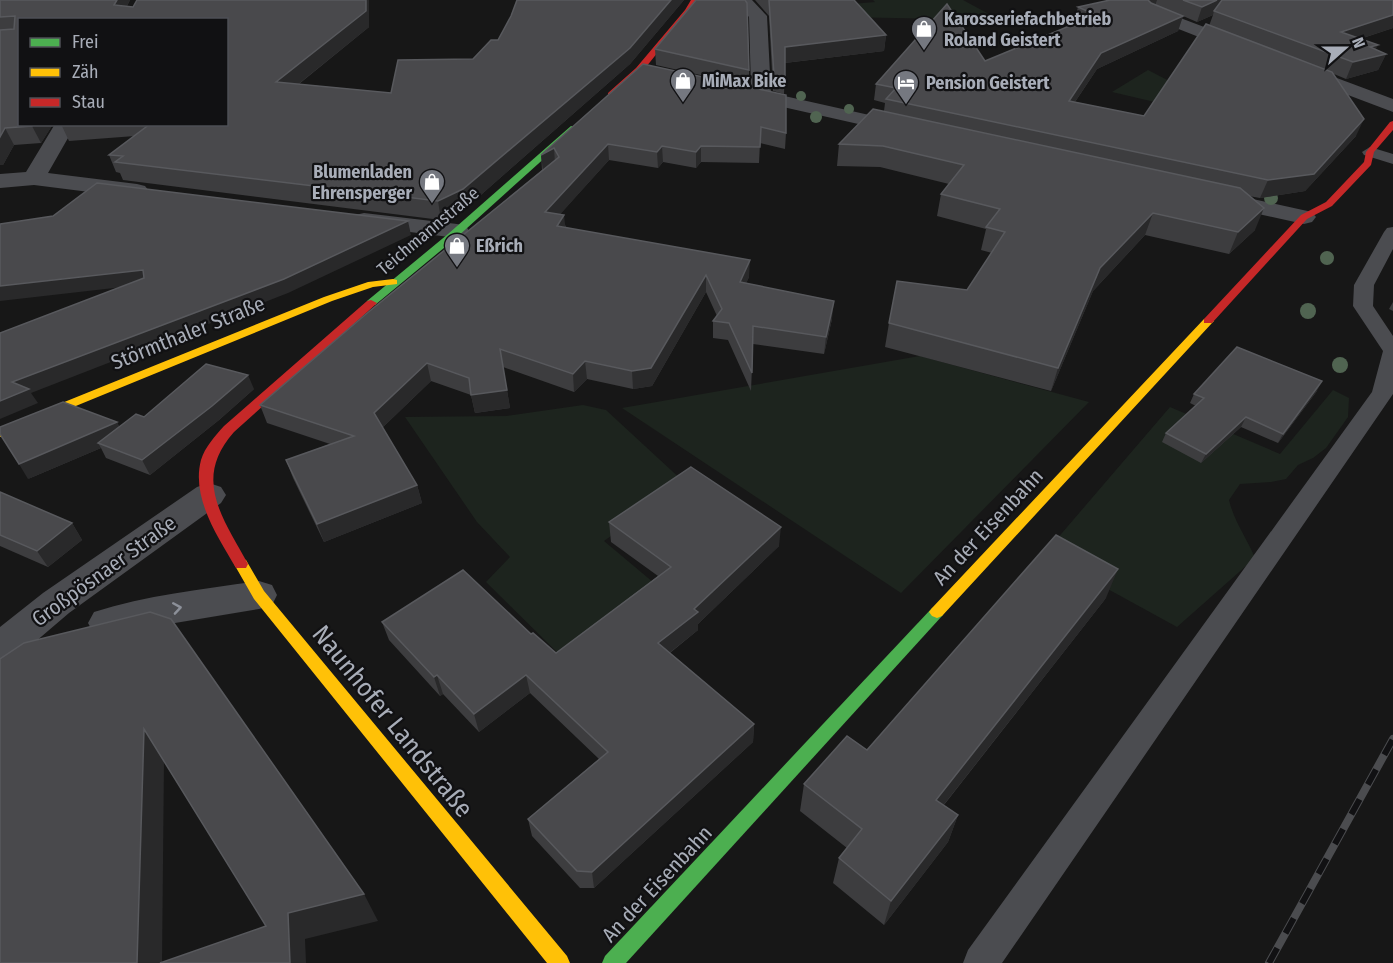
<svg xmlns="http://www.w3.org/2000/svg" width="1393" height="963" font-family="'Fira Sans Condensed',sans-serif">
	<rect width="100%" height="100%" fill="#171717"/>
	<!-- green -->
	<g fill="#1d241e">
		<path d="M873 0H963L1000 20 841 17 827 6 875 2Z"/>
		<path d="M1148 70 1177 85 1159 103 1112 92Z"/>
		<path d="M920 356 1089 402 901 593 622 408Z"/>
		<path d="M1333 390 1349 398 1348 417 1326 448 1313 458 1298 465 1286 479 1271 482 1240 484 1229 500C1235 524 1246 536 1255 558L1177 627 1044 554 1170 407 1280 454Z"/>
		<path d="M583 405 606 410 685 483 604 541 660 588 566 661 486 582 510 557 477 522 405 417 506 416Z"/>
	</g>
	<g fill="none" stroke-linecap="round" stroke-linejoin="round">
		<!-- lane -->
		<g fill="#4b4c50" fill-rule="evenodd">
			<path d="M1370 147 1393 154V164L1364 155 1362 152Z"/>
			<path d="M1393 227V249L1374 285 1373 306 1393 336V394L1002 963H963L968 950 1372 392 1383 351 1353 306 1354 285 1384 232 1387 228Z"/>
		</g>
		<!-- street -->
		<g fill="#4b4c50" fill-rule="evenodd">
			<path d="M734 0H752L767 16 771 93 914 125 918 129 914 133 907 135 734 96 731 92 734 88 741 86 751 88 749 17Z"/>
			<path d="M1154 8 1249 44 1252 48 1249 52H1237L1148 17 1145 13 1148 9Z"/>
			<path d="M1302 65 1393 99V112L1295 75 1292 71 1295 67Z"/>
			<path d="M55 124H76L48 173 137 184 145 186 149 191 145 196 137 198 34 185 0 188V174L26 172Z"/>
			<path d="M1221 192 1312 212 1316 217 1312 222 1304 224 1213 204 1209 199 1213 194Z"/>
			<path d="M364 213 457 224 466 226 469 231 466 236 457 238 355 225 352 220 355 215Z"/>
			<path d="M209 483 221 487 226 495 221 503 69 613 14 660 0 665V627L43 593 197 487Z"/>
			<path d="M259 581 272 585 277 595 272 605 259 609 151 627 107 638 94 634 88 623 94 612C147 595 204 589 259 581Z"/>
		</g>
		<!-- fast -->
		<g fill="#4caf50" fill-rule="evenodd">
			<path d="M571 126 578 128 456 238 375 305H367V301L448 234Z"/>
			<path d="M937 606 942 608 945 612 942 616 626 963H602L605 956 932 608Z"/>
		</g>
		<!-- slow -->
		<g fill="#ffc107" fill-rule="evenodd">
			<path d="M393 279 397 280V284L373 287 332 301 0 437V428L324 297 368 282Z"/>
			<path d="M1208 318 1214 321 1212 323 942 616 937 618 932 616 929 612 932 608 1204 319Z"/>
			<path d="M241 558 246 560 264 591 567 956 570 963H547L254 599 234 564 236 560Z"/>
		</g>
		<!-- jam -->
		<g fill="#c62828" fill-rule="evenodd">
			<path d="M691 0H697L691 11 642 72 614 97H608V93L636 68 685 10Z"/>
			<path d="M1393 121V130L1374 152 1371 165 1332 206 1307 219 1212 323H1204V319L1301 215 1326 202 1364 162 1366 152 1390 122Z"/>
			<path d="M371 300 377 303 375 305 234 432C192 479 223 518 248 564L246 568H236C218 537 191 498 201 460 205 447 215 436 224 426L367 301Z"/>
		</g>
		<defs>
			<path id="rail" d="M1269 963 1393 739"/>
		</defs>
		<!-- rail casing -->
		<use href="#rail" stroke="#4b4c4f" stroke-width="8"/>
		<!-- rail -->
		<use href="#rail" stroke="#111113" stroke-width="6" stroke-dasharray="17" stroke-linecap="butt"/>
	</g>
	<!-- trees -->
	<g fill="#506451">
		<circle cx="801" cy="96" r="5"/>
		<circle cx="849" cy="109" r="5"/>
		<circle cx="816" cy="117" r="6"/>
		<circle cx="1271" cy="198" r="7"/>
		<circle cx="1327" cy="258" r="7"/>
		<circle cx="1308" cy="311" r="8"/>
		<circle cx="1340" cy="365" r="8"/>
	</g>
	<!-- wall -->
	<g fill="#3d3d3f" fill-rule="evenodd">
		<path d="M0 0H130L127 6 133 7 137 0H369V27L299 84 391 93 473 59 498 40 511 16 517 0H684L630 64 466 208 441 220 123 180 120 173 116 172 109 155 135 136 69 141 61 124H226L20 20V124H53L41 143 14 145 3 165H0Z"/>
		<path d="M755 0H854L886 35 884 51 785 63 784 94 773 91 769 16Z"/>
		<path d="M1110 0H1393V28L1360 39 1376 50 1386 54 1378 70 1346 79 1334 74 1356 136 1305 191 1260 198 1249 196 1255 230 1229 254 1145 235 1093 291 1051 391 885 347 889 323 967 290 992 253 981 250 986 229 937 216 941 194 949 184 880 167 837 166 839 144 884 111 885 103 874 100 876 84 985 61 1077 23 1074 22 1078 7ZM1213 15 1209 26 1144 116 1075 102 1097 69 1178 31 1183 16 1197 22Z"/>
		<path d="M655 49 749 70V86L656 65Z"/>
		<path d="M643 64 786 133 785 149 760 143 759 163 701 162 696 168 663 162 658 168 609 160 560 214 566 227 749 277 746 283 832 319 824 354 753 344 751 391 728 340 713 338V321L717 316 706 292 652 386 633 389 587 379 574 392 503 367 510 408 475 413 471 395 431 381 382 428 417 485 422 503 324 542 293 478 286 460 330 444 267 423 260 405 542 170 541 155Z"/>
		<path d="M1393 302V311L1389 309Z"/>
		<path d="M254 389 219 420 150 475 106 458 101 448 28 479 117 422 119 427 144 417Z"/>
		<path d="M1317 391 1278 443 1241 427 1201 463 1162 442 1166 433 1196 406 1190 403 1194 394Z"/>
		<path d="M0 492 72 523 82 540 48 567 0 546Z"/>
		<path d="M609 522 779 546 698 624V630L670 653 754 724 753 742 594 888H580L532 836 528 819 599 759 530 693 479 732 443 694 440 696 389 640 382 622 531 634 556 653 658 576 611 542Z"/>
		<path d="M1106 598 944 805 958 815 948 842 884 925 833 883 839 858 847 848 800 811 804 784 867 750Z"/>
	</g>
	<!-- shaded-wall -->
	<g fill="#29292a">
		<path d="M117 0H130L120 20 114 5Z"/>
		<path d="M366 0H369V27L281 98 276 82Z"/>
		<path d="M671 0H684L630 64 466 208 441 220 438 201Z"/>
		<path d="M1147 0H1157L1155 6Z"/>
		<path d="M1217 0H1223L1214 11 1213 15 1197 22 1202 7Z"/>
		<path d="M1393 15V28L1335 47 1341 32Z"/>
		<path d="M1183 16 1178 31 1097 69 1064 118 1069 101 1101 53Z"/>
		<path d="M886 35 884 51 784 63 785 47Z"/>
		<path d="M1378 45 1372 57 1386 54 1378 70 1346 79 1353 62 1370 47Z"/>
		<path d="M1364 119 1356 136 1305 191 1260 198 1268 180Z"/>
		<path d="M33 124H53L41 143 32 126Z"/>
		<path d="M5 128 14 145 3 165H0V137Z"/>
		<path d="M608 144 609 160 547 229 545 212Z"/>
		<path d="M662 146 663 162 658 168 657 152Z"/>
		<path d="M701 146V162L696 168V152Z"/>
		<path d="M554 148 555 164 543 170 541 155Z"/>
		<path d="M1264 208 1255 230 1229 254 1238 232Z"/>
		<path d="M1153 213 1145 235 1093 291 1051 391 1058 368 1100 268Z"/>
		<path d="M564 215 566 232 557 226Z"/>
		<path d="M408 221 411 235 288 293 31 393 38 403 0 419V401L12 382Z"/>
		<path d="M750 260 749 277 739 299 740 282Z"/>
		<path d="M143 270 149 284 0 301V286Z"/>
		<path d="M706 275V292L652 386 633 389 632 371Z"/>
		<path d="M834 301 832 319 824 354 826 337Z"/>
		<path d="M585 361 587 379 574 392 573 374Z"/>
		<path d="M427 363 431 381 379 431 374 413Z"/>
		<path d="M248 375 254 389 219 420 150 475 142 460Z"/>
		<path d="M1322 381 1317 391 1278 443 1283 434Z"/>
		<path d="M507 390 510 408 475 413 471 395Z"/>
		<path d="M1246 417 1241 427 1201 463 1206 454Z"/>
		<path d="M117 422 125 437 98 443 101 448 28 479 19 464Z"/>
		<path d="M417 485 422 503 324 542 317 524Z"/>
		<path d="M72 523 82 540 48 567 37 551Z"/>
		<path d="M781 527 779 546 698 624V630L659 661 658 643Z"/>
		<path d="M1118 569 1106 598 927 826 936 800Z"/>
		<path d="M437 675 443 694 440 696 434 677Z"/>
		<path d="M526 675 530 693 479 732 474 714Z"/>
		<path d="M754 724 753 742 594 888 592 872Z"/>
		<path d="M144 729 164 759 162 963H137Z"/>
		<path d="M958 815 948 842 884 925 891 901Z"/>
		<path d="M364 894 378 921 305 939 306 963H290L288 913Z"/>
	</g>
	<!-- building -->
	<g fill="#49494c" stroke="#58595d" stroke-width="1.5">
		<path d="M0 0H117L114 5 133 7 137 0H366V11L276 82 391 93 398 60 473 59 491 40H498L511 16 517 0H671L630 48 463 189 438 201 115 162 123 156 109 155 150 124H226V20H20V124H33L32 126 5 128 0 137V30L14 29 15 16 0 17Z"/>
		<path d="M696 0H745L747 3 749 70 655 49Z"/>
		<path d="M769 0H854L886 35 785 47V77L774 75Z"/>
		<path d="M1110 0H1148L1151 3 1183 16 1101 53 1069 101 1144 116 1206 24 1332 72 1364 119 1314 174 1268 180 886 99 896 88 876 84 947 4 985 61 1096 15 1078 7Z"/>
		<path d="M1183 0H1217L1202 7Z"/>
		<path d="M1222 0H1393V15L1341 32 1378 45 1370 47 1386 54 1353 62 1214 11Z"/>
		<path d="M643 64 786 95V133L761 127 760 147 701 146 696 152 662 146 657 152 608 144 545 212 564 215 557 226 750 260 740 282 834 301 826 337 753 326 752 373 729 323 713 321 722 309 706 275 651 368 632 371 585 361 573 374 500 349 507 390 471 395 469 378 427 363 374 413 417 485 317 524 286 460 354 436 260 405 366 314 559 157 554 148 541 155Z"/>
		<path d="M873 109 1240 188 1264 208 1238 232 1153 213 1100 268 1058 368 889 323 897 281 967 290 1005 232 986 227 1000 209 941 194 964 165 883 146 839 144Z"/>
		<path d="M97 183 408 221 284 279 12 382 29 389 0 401V333L144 278 143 270 0 286V224L53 216Z"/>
		<path d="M1237 347 1322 381 1283 434 1246 417 1206 454 1166 433 1204 398 1194 394Z"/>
		<path d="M206 364 248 375 212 406 142 460 98 443 136 414 144 417Z"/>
		<path d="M63 402 117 422 19 464 0 434V427Z"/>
		<path d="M691 467 781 527 694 609 698 612 658 643 754 724 592 872 577 871 528 819 608 752 526 675 474 714 437 675 434 677 382 622 463 570 531 634 533 633 556 653 671 567 609 522Z"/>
		<path d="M0 492 72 523 37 551 0 535Z"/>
		<path d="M1056 535 1118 569 936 800 958 815 891 901 839 858 862 829 804 784 847 736 867 750Z"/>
		<path d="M150 612 171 619 364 894 288 913 290 963H160L266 926 144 729 137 963H0V659L24 643Z"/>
	</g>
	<!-- one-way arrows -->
	<defs><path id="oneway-chevron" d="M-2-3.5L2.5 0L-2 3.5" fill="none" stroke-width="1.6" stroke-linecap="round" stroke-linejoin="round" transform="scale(1.5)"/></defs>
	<use stroke="#8c9099" href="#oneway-chevron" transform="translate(177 608) rotate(-9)"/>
	<!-- icons -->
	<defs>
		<symbol id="shop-pin" viewBox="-11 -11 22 30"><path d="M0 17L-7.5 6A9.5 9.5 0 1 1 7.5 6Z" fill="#757880" stroke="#111113"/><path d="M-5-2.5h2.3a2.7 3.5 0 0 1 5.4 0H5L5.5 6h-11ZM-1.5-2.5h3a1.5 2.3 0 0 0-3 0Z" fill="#fff"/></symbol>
		<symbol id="hotel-pin" viewBox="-11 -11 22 30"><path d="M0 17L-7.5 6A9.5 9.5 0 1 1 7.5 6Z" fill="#757880" stroke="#111113"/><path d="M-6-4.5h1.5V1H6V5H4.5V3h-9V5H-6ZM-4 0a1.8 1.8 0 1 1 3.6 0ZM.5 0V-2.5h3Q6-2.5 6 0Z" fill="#fff"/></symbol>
	</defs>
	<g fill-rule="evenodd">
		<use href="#shop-pin" x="909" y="14" width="30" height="40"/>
		<use href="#shop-pin" x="668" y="66" width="30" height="40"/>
		<use href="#hotel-pin" x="891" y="68" width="30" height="40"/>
		<use href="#shop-pin" x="417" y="167" width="30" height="40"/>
		<use href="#shop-pin" x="442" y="231" width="30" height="40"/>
	</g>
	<g text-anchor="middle" stroke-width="4.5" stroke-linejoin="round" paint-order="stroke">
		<!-- far-poi labels -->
		<g font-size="18" font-weight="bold" fill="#a8adb8" stroke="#111113" text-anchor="start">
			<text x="944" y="25">Karosseriefachbetrieb<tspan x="944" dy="21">Roland Geistert</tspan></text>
			<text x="702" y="87">MiMax Bike</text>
			<text x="926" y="89">Pension Geistert</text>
			<text x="412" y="178" text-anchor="end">Blumenladen<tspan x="412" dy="21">Ehrensperger</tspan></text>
			<text x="476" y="252">Eßrich</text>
		</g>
		<!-- far-street labels -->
		<g font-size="18" fill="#a8adb8" stroke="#111113">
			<text transform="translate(428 231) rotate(-40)" y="6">Teichmannstraße</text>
		</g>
		<!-- street labels -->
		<g font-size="21" fill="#a8adb8" stroke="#111113">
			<text transform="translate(188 333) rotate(-22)" y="7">Störmthaler Straße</text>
			<text transform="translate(988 527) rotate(-47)" y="7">An der Eisenbahn</text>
			<text transform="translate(104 571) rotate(-36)" y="7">Großpösnaer Straße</text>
			<text transform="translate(657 884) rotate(-47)" y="7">An der Eisenbahn</text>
		</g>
		<!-- near-street labels -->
		<g font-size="26" fill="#a8adb8" stroke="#111113">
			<text transform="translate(393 721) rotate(51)" y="9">Naunhofer Landstraße</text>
		</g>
	</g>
	<!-- legend -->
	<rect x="18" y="18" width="210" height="108" fill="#111113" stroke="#4d4f55" stroke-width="1.5"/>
	<rect x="30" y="38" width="30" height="9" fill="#4caf50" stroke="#4d4f55" stroke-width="1.5"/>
	<text x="72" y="48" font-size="18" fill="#a8adb8">Frei</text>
	<rect x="30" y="68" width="30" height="9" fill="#ffc107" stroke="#4d4f55" stroke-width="1.5"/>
	<text x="72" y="78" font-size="18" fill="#a8adb8">Zäh</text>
	<rect x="30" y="98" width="30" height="9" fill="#c62828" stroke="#4d4f55" stroke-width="1.5"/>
	<text x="72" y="108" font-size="18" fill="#a8adb8">Stau</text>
	<!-- north arrow -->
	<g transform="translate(1345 48) rotate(69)" stroke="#111113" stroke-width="4.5" paint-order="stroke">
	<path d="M0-4.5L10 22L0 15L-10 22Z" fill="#a8adb8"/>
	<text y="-9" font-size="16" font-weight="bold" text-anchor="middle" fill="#a8adb8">N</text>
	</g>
</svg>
